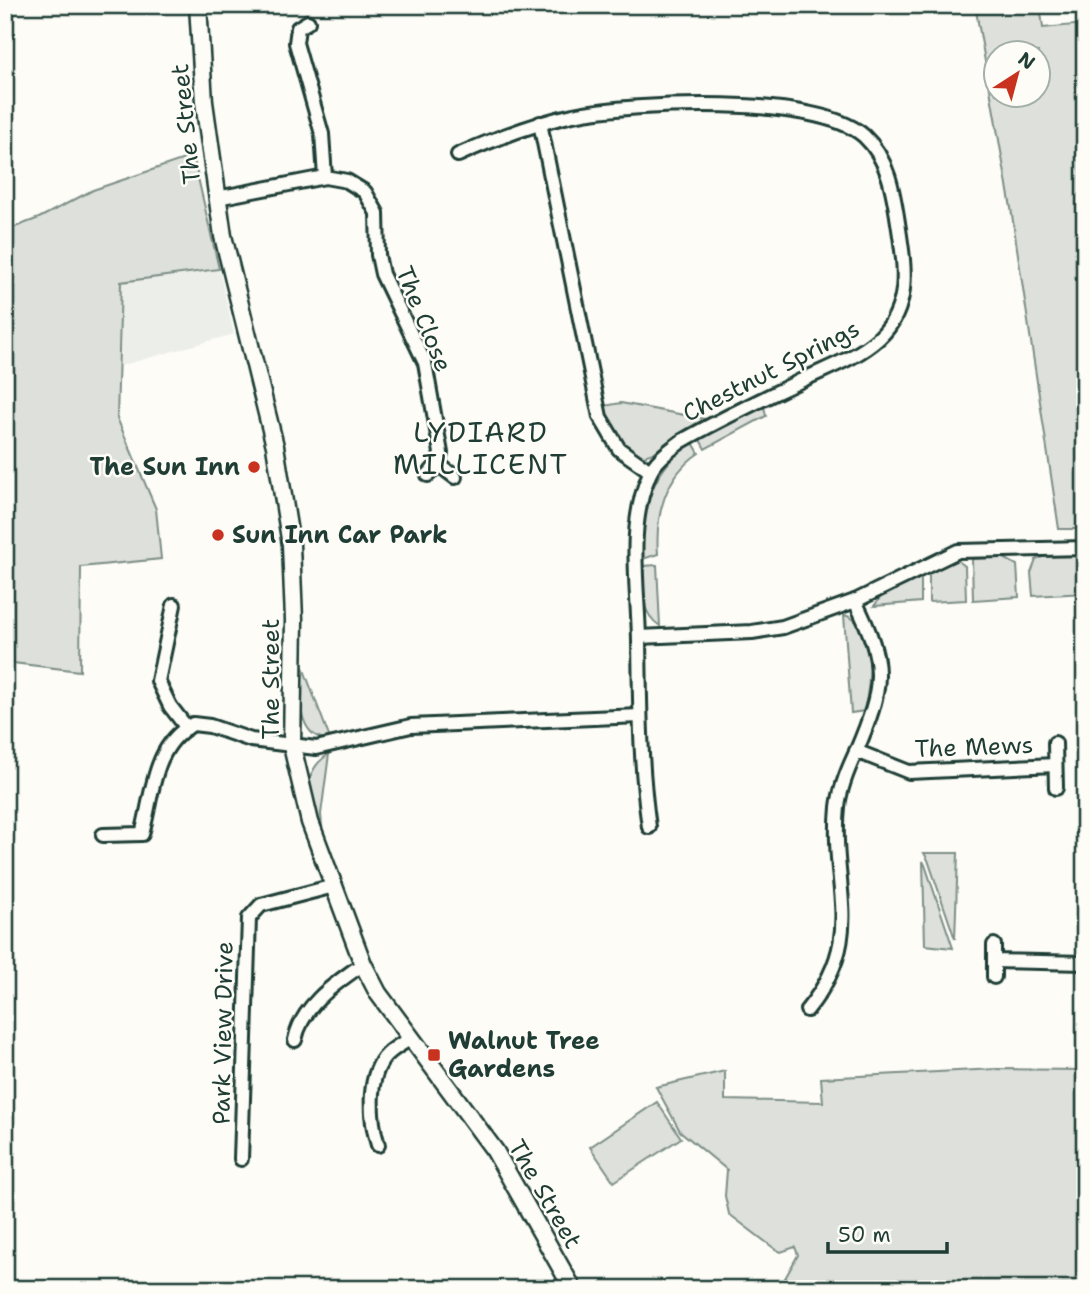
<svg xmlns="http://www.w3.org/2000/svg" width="1090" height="1294" font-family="'Shantell Sans',sans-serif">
	<rect width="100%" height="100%" fill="#fdfcf7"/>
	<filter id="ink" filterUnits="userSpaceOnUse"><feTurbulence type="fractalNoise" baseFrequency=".0143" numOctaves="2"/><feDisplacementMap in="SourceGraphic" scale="14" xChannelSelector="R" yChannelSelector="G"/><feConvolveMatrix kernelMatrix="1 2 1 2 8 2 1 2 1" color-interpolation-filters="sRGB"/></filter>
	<g filter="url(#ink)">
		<!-- built -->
		<path fill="#eceee9" d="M219 269 234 334 120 366 121 282Z"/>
		<!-- green -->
		<g fill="#dde0db" stroke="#7e8e88" stroke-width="2" fill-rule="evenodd">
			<path d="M975 5H1040L1043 28 1085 24V529H1059L1011 208ZM996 52H1038V94H996Z"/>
			<path d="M193 156 219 269 121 282 117 418 156 509 161 559 81 567 80 671 5 662V228L7 230 39 218 93 190Z"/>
			<path d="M621 403 705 419C685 429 658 457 639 456 621 447 609 425 604 406Z"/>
			<path d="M764 406 766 416 705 449 699 438Z"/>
			<path d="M692 441 699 453C665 476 655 515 658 554L643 559C640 510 651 471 692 441Z"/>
			<path d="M1077 554 1085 556V593L1033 596 1031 573 1036 560 1046 555Z"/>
			<path d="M1002 557 1017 565 1019 597 973 600 972 559Z"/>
			<path d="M957 560 965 566 966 600 929 602V572Z"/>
			<path d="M657 565 660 626C639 612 643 589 643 566Z"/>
			<path d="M921 578V602L874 606 883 594Z"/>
			<path d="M844 615C878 623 870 686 864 711L851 713Z"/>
			<path d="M299 667H303L330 739C295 740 300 691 299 667Z"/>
			<path d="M329 754 321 814 323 838C311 807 296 775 329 754Z"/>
			<path d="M924 853H958L955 939 928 860Z"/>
			<path d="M923 861 925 865 953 948 925 945Z"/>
			<path d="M996 1069 1085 1070V1289H779L798 1255 795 1247 781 1252 775 1249 729 1214 725 1196 727 1170 680 1131 656 1087 725 1071V1100L823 1102 821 1078Z"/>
			<path d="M657 1102 681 1138 614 1182 590 1147Z"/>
		</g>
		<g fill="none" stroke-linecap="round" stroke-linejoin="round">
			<defs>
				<g id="minor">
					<path d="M506 5H513"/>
					<path d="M308 22 298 28 296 43 322 134 325 177"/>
					<path d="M540 123 600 417 619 449 650 471"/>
					<path d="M458 155C496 138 533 124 573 115 634 103 817 94 864 136 890 160 894 197 899 229 905 268 911 308 879 338 857 358 827 368 800 381 761 400 720 419 682 441 670 450 655 460 649 475 627 527 638 585 639 640 640 702 640 765 649 827"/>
					<path d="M217 198 325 177 347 181 365 192 377 213 378 255 382 274 425 363 441 453 438 464 428 475"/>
					<path d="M438 464 455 477"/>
					<path d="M174 605 158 681 170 706 187 728"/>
					<path d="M639 637 752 632 783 627 855 601 958 551 1085 548"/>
					<path d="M1055 743 1056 788"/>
					<path d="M856 751 909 772 1055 765"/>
					<path d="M103 835 142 834C153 795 152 746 193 724L210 726 251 740 316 748 411 726 640 716"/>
					<path d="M994 945V961L1085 963"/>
					<path d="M994 961V977"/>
					<path d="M807 1010C868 935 830 889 838 807 840 788 848 769 856 752 884 686 887 665 855 601"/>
					<path d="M295 1040C302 1005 336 983 363 964"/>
					<path d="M378 1145C370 1120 367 1080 384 1058 391 1049 402 1044 411 1038"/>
					<path d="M241 1159 249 918 261 905 334 886"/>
				</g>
				<path id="tertiary" d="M198 5 204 102 223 236 275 446 291 545 294 620 292 746 310 822 363 964 378 993 495 1151 573 1289"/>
			</defs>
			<!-- minor casing -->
			<use href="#minor" stroke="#1f3d34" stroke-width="18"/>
			<!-- tertiary casing -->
			<use href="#tertiary" stroke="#1f3d34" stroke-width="21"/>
			<!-- minor -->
			<use href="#minor" stroke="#fdfcf7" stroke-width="12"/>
			<!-- tertiary -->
			<use href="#tertiary" stroke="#fdfcf7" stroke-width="16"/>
		</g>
	</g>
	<!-- markers -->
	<g fill="#c8321e" stroke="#fdfcf7" stroke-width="2.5">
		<circle cx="254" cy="467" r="7"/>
		<circle cx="218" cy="535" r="7"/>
		<rect x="427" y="1048" width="14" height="14" rx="3.5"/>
	</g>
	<g text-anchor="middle" stroke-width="5" stroke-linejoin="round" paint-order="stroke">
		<!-- street labels -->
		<g font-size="24" fill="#1f3d34" stroke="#fdfcf7">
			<text transform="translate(186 124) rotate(-96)" y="8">The Street</text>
			<text transform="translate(424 319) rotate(68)" y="8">The Close</text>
			<text transform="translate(771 371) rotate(-27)" y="8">Chestnut Springs</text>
			<text transform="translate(271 679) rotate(-90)" y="8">The Street</text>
			<text transform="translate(974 747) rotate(-2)" y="8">The Mews</text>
			<text transform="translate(223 1033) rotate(-89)" y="8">Park View Drive</text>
			<text transform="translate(545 1194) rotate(60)" y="8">The Street</text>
		</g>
		<!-- poi labels -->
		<g font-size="24" font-weight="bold" fill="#1f3d34" stroke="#fdfcf7" text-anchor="start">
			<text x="240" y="475" text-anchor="end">The Sun Inn</text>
			<text x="232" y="543">Sun Inn Car Park</text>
			<text x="448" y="1049">Walnut Tree<tspan x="448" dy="28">Gardens</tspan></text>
		</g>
		<!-- quarter labels -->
		<g font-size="28" letter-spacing="2" fill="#1f3d34" stroke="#fdfcf7">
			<text x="481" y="442">LYDIARD<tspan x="481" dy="32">MILLICENT</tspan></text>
		</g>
	</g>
	<!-- margin -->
	<rect width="1090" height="1294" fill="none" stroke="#fdfcf7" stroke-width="28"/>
	<rect x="14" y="14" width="1062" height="1266" fill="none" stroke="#1f3d34" stroke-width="2.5" filter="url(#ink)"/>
	<!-- north arrow -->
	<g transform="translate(1017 74) rotate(36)"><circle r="33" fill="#fdfcf7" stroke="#a4b0a9" stroke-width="2"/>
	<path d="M0-5L12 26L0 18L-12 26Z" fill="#c8321e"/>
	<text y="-10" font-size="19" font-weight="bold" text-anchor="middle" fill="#1f3d34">N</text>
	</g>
	<!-- scale -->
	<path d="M828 1242v10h119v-10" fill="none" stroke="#1f3d34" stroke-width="3.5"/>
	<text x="838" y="1242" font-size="21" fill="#1f3d34" stroke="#fdfcf7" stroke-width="5" paint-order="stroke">50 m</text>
</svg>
